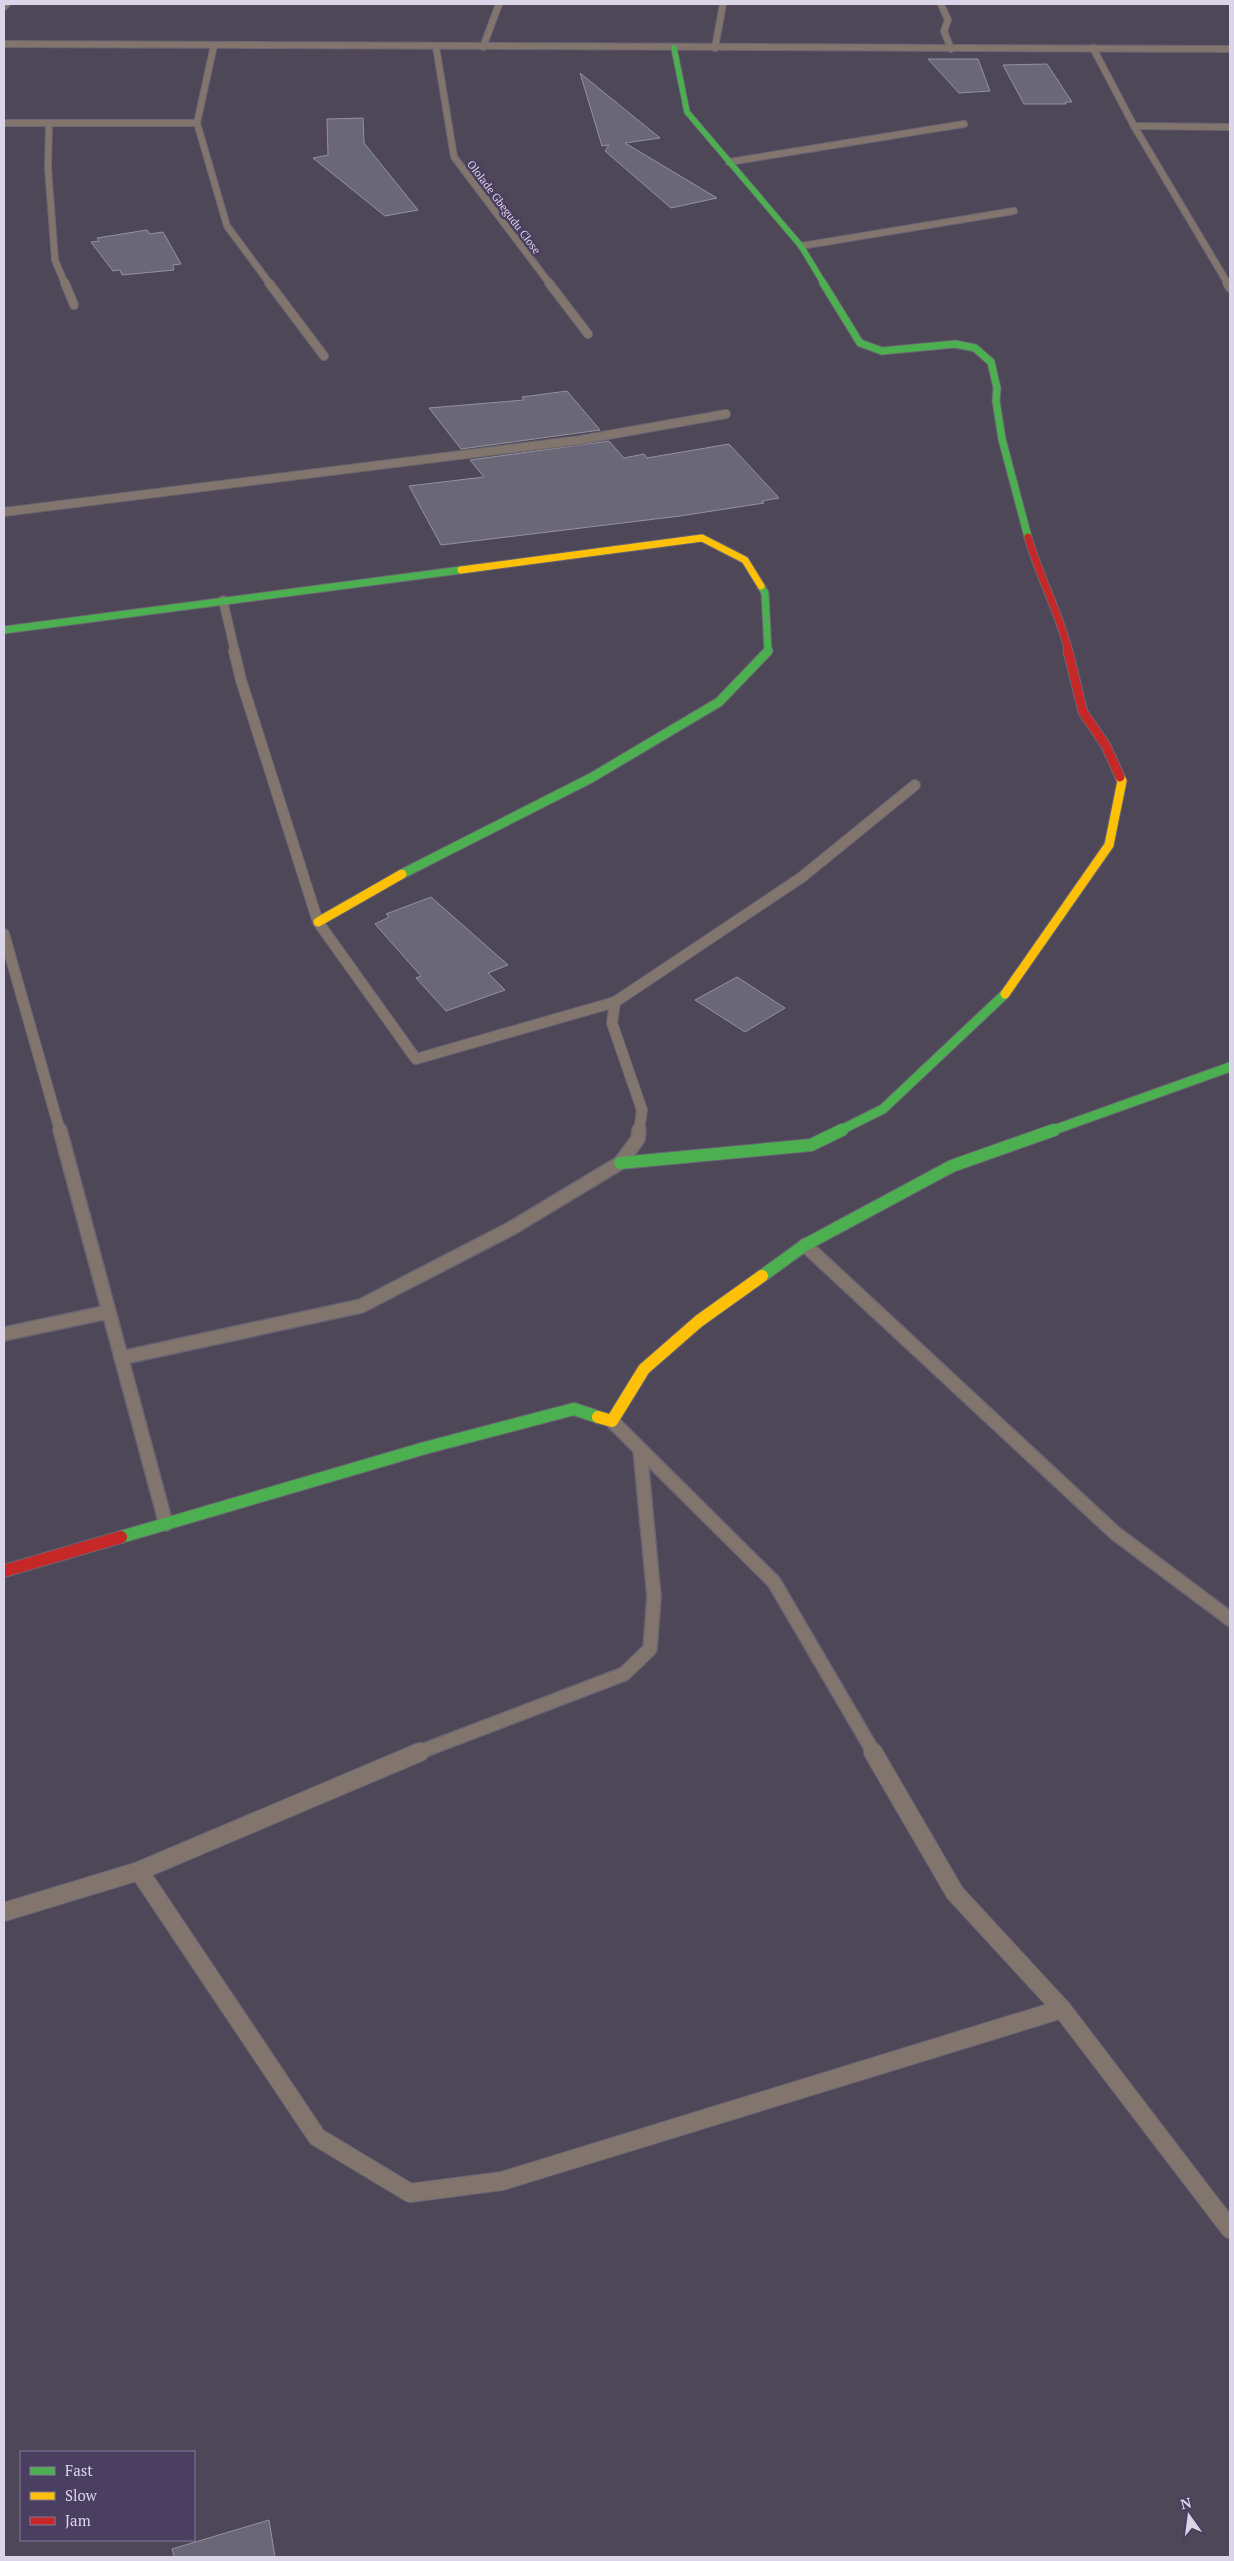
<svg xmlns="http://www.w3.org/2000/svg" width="1234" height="2561" font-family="'PT Serif',serif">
	<rect width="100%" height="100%" fill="#4d4758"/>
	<!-- building -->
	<g fill="#6a6877" stroke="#9392a1">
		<path d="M928 59H978L990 91 959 93Z"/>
		<path d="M1047 64 1072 102H1065L1066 104H1024L1003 65Z"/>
		<path d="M580 73 660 138 625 143 717 198 671 208 605 151 609 145 602 146Z"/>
		<path d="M363 118 364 143 418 210 385 216 313 158 328 155 327 119Z"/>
		<path d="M147 230 150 234 163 232 181 264 173 265 174 270 122 275 120 270 113 271 91 242 99 241 97 238Z"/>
		<path d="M567 391 600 430 461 449 429 408 524 400 522 397Z"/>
		<path d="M609 441 624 458 644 454 647 458 729 444 779 498 762 501 764 503 680 516 441 545 409 486 484 477 470 460Z"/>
		<path d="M431 897 508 965 488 973 505 990 446 1011 416 978 421 976 375 924 389 917 386 914Z"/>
		<path d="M737 977 785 1008 745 1032 695 1000Z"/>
		<path d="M269 2520 275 2557H174L172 2549Z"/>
	</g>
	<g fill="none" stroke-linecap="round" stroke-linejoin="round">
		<defs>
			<g id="street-far4">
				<path d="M941 4 948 20 944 31 951 49"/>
				<path d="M4 7 7 4"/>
				<path d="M4 44 1230 49"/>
				<path d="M214 45 197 123 227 226 270 284"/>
				<path d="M436 47 454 157 550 284"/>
				<path d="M483 47 499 4"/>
				<path d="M715 48 723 4"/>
				<path d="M1093 48 1134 126 1228 284"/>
				<path d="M4 123H197"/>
				<path d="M49 123 48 168 55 260 65 284"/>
				<path d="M1134 126 1230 127"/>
				<path d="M729 162 964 124"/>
				<path d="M801 246 1014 211"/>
			</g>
			<g id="street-far3">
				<path d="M65 283 74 305"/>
				<path d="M269 283 324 356"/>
				<path d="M549 283 588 334"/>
				<path d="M1227 283 1230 288"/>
				<path d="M4 512 580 440 726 414"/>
				<path d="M223 600 235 652"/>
			</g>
			<g id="street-far2">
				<path d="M234 651 241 680 318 922 416 1059 615 1002 802 877 915 785"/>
				<path d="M4 934 60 1131"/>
				<path d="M615 1002 612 1023 642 1110 639 1131"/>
			</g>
			<g id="street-far1">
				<path d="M60 1130 166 1524"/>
				<path d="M805 1245 1115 1533 1230 1619"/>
				<path d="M4 1334 108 1312"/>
				<path d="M121 1358 361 1306 512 1228 620 1163 638 1139 639 1130"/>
				<path d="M612 1421 774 1582 874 1753"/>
				<path d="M417 1753 624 1674 650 1649 654 1597 640 1449"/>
			</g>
			<g id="street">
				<path d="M873 1752 955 1893 1062 2009 1230 2229"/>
				<path d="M139 1871 317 2137 410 2193 502 2181 1062 2009"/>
				<path d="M4 1912 139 1871 420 1752"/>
			</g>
			<path id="fast-far3" d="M674 48 687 112 801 246 824 284"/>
			<g id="fast-far2">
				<path d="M823 283 860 343 882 351 955 344 975 348 991 362 997 388 996 401 1002 439 1028 537"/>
				<path d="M761 586 765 593 768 652"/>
				<path d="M4 630 461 570"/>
			</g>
			<g id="fast-far1">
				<path d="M402 874 591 778 719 702 768 651"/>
				<path d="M839 1131 883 1109 1005 994"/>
				<path d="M1051 1131 1230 1067"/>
			</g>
			<g id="fast">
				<path d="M620 1163 811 1145 842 1130"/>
				<path d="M762 1276 805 1245 952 1166 1054 1130"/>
				<path d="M121 1537 425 1448 574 1409 598 1417"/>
			</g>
			<path id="slow-far2" d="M461 570 702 538 745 560 761 586"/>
			<g id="slow-far1">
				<path d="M318 922 402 874"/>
				<path d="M1005 994 1109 845 1122 781 1120 777"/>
			</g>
			<path id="slow" d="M598 1417 612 1421 644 1369 699 1321 762 1276"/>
			<path id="jam-far2" d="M1028 537C1039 576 1059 612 1069 652"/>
			<path id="jam-far1" d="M1068 651 1083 712 1106 746 1120 777"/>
			<path id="jam" d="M4 1571 121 1537"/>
		</defs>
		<!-- street-far4 casing -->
		<use href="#street-far4" stroke="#6a6573" stroke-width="8"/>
		<!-- street-far3 casing -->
		<use href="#street-far3" stroke="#6a6573" stroke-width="10"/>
		<!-- street-far2 casing -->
		<use href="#street-far2" stroke="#6a6573" stroke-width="12"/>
		<!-- street-far1 casing -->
		<use href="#street-far1" stroke="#6a6573" stroke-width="16"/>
		<!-- street casing -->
		<use href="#street" stroke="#6a6573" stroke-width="20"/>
		<!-- fast-far3 casing -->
		<use href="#fast-far3" stroke="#6a6573" stroke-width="7"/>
		<!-- fast-far2 casing -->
		<use href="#fast-far2" stroke="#6a6573" stroke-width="9"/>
		<!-- fast-far1 casing -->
		<use href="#fast-far1" stroke="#6a6573" stroke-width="11"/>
		<!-- fast casing -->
		<use href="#fast" stroke="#6a6573" stroke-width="14"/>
		<!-- slow-far2 casing -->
		<use href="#slow-far2" stroke="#6a6573" stroke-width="9"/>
		<!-- slow-far1 casing -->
		<use href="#slow-far1" stroke="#6a6573" stroke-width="11"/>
		<!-- slow casing -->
		<use href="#slow" stroke="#6a6573" stroke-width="14"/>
		<!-- jam-far2 casing -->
		<use href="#jam-far2" stroke="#6a6573" stroke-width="9"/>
		<!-- jam-far1 casing -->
		<use href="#jam-far1" stroke="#6a6573" stroke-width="11"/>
		<!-- jam casing -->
		<use href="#jam" stroke="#6a6573" stroke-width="14"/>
		<!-- street-far4 -->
		<use href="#street-far4" stroke="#82756e" stroke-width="6"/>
		<!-- street-far3 -->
		<use href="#street-far3" stroke="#82756e" stroke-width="8"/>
		<!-- street-far2 -->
		<use href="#street-far2" stroke="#82756e" stroke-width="10"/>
		<!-- street-far1 -->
		<use href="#street-far1" stroke="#82756e" stroke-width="13"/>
		<!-- street -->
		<use href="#street" stroke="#82756e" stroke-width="18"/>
		<!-- fast-far3 -->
		<use href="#fast-far3" stroke="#4caf50" stroke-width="5.5"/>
		<!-- fast-far2 -->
		<use href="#fast-far2" stroke="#4caf50" stroke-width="7"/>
		<!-- fast-far1 -->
		<use href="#fast-far1" stroke="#4caf50" stroke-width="9"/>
		<!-- fast -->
		<use href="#fast" stroke="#4caf50" stroke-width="12"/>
		<!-- slow-far2 -->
		<use href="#slow-far2" stroke="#ffc107" stroke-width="7"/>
		<!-- slow-far1 -->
		<use href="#slow-far1" stroke="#ffc107" stroke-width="9"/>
		<!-- slow -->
		<use href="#slow" stroke="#ffc107" stroke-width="12"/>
		<!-- jam-far2 -->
		<use href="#jam-far2" stroke="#c62828" stroke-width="7"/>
		<!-- jam-far1 -->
		<use href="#jam-far1" stroke="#c62828" stroke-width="9"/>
		<!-- jam -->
		<use href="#jam" stroke="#c62828" stroke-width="12"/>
	</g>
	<g text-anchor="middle" stroke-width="5" stroke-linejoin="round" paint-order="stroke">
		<!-- far-street labels -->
		<g font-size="11" fill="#dad5e9" stroke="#4a3f60">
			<text transform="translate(504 207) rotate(53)" y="4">Ololade Gbegudu Close</text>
		</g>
	</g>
	<!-- border -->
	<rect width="1234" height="2561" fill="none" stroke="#dad5e9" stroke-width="10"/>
	<!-- legend -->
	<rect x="20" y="2451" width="175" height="90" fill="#4a3f60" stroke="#847b97"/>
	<rect x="30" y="2467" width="25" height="8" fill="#4caf50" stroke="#847b97"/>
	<text x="65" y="2476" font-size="15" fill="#dad5e9">Fast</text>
	<rect x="30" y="2492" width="25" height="8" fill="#ffc107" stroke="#847b97"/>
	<text x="65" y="2501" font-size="15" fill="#dad5e9">Slow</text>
	<rect x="30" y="2517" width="25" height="8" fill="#c62828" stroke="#847b97"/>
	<text x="65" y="2526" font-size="15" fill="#dad5e9">Jam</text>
	<!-- north arrow -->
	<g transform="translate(1189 2516) rotate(346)" stroke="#4a3f60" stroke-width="4" paint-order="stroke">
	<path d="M0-4L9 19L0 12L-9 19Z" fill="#dad5e9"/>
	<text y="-8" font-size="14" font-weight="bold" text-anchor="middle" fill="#dad5e9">N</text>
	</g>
</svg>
